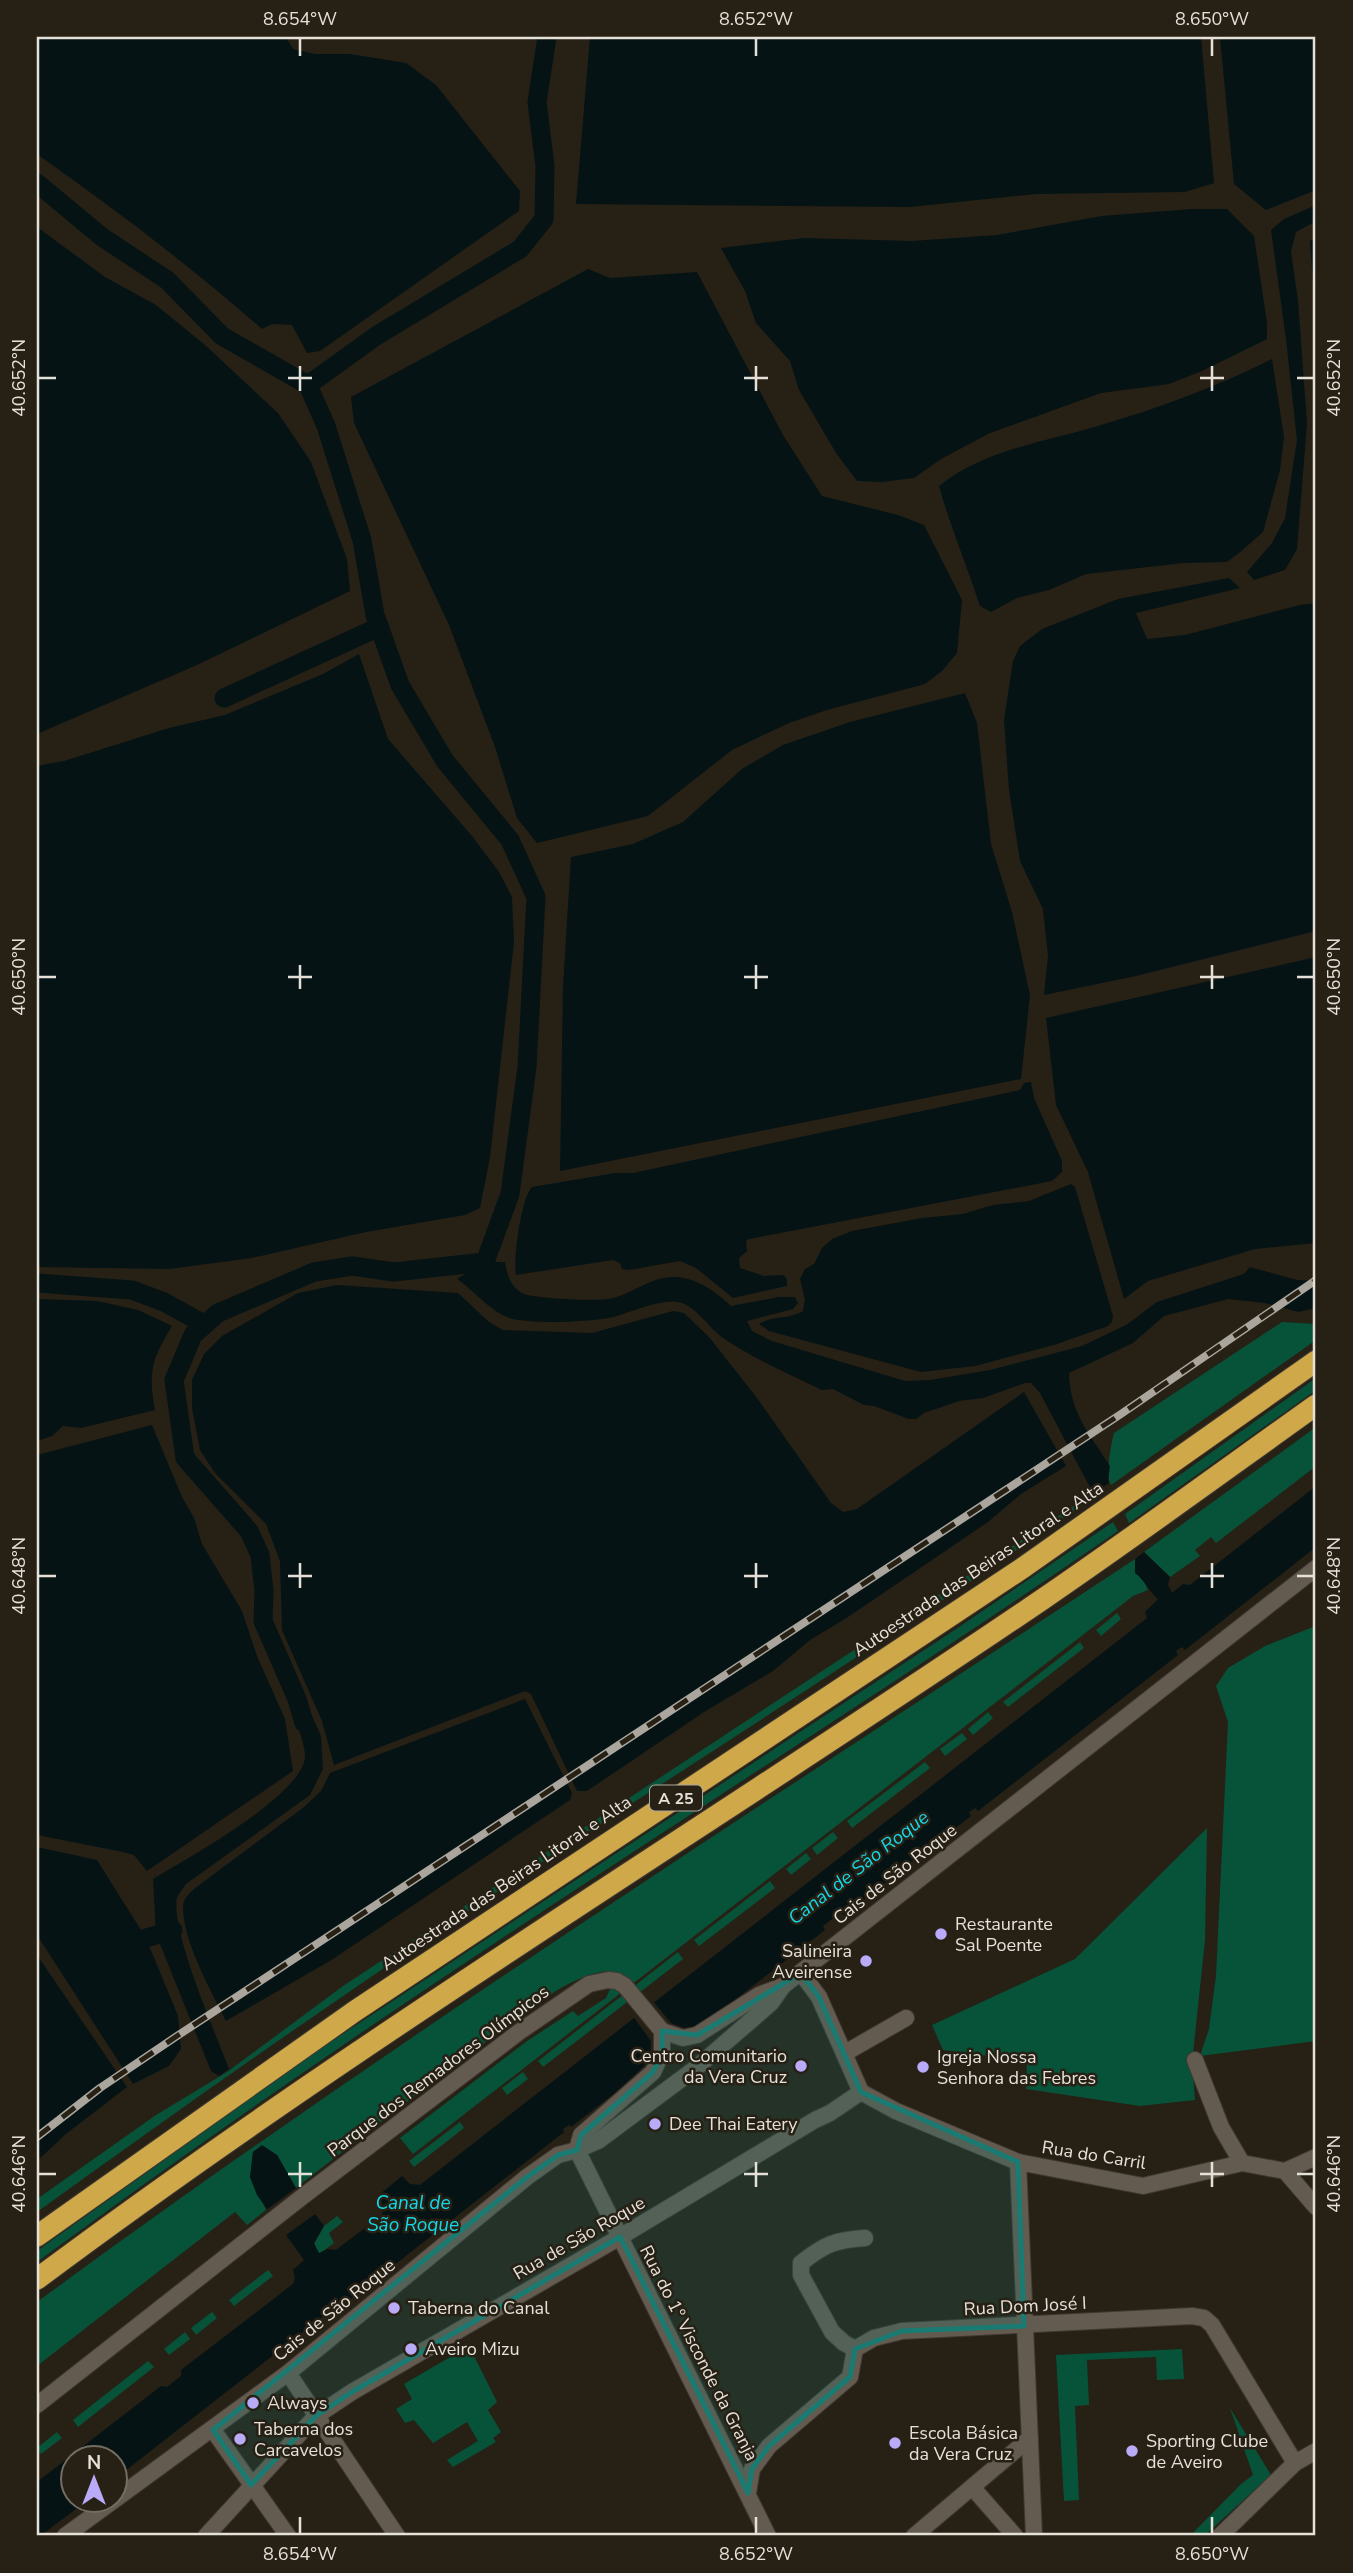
<svg xmlns="http://www.w3.org/2000/svg" width="1353" height="2573" font-family="'Nunito Sans',sans-serif">
	<rect width="100%" height="100%" fill="#272015"/>
	<!-- green -->
	<g fill="#06533a">
		<path d="M1282 1322 1316 1324V1340L1111 1485C1105 1476 1111 1444 1114 1433Z"/>
		<path d="M1316 1378V1390L1129 1523 1125 1514Z"/>
		<path d="M1316 1427V1466L1216 1543 1211 1537 1195 1550 1200 1556 1170 1577 1144 1552Z"/>
		<path d="M1090 1495 1092 1498C907 1628 715 1748 526 1873 360 1982 198 2096 37 2212V2199L156 2115 227 2072 343 1986Z"/>
		<path d="M1113 1522 1118 1531C891 1687 657 1834 429 1987 296 2076 165 2168 37 2262V2251L317 2051 956 1629Z"/>
		<path d="M1135 1559V1573L1143 1579 1148 1590 1133 1596 413 2154 400 2138 527 2041 573 2011 578 2016 606 1998 614 1980 610 1971C567 1973 512 2023 478 2048 416 2094 356 2141 296 2188L277 2155 262 2146 253 2152 250 2177 266 2210 247 2225 235 2212 37 2366V2302C393 2040 766 1803 1135 1559Z"/>
		<path d="M1117 1613 1121 1619 1101 1636 1096 1630Z"/>
		<path d="M1313 1627 1316 1630V2041L1200 2056 1209 2029 1216 1976 1228 1722 1216 1686 1228 1668 1265 1646Z"/>
		<path d="M1080 1642 1084 1648 1008 1707 1003 1702Z"/>
		<path d="M988 1712 993 1718 973 1735 968 1729Z"/>
		<path d="M962 1733 967 1739 945 1756 940 1749Z"/>
		<path d="M925 1762 930 1768 852 1828 847 1821Z"/>
		<path d="M1207 1828 1205 1940 1192 2063 1195 2100 1140 2106 1026 2089 1027 2061 943 2050 932 2025 1075 1959Z"/>
		<path d="M833 1832 838 1838 817 1855 812 1848Z"/>
		<path d="M806 1853 811 1859 791 1875 786 1869Z"/>
		<path d="M770 1881 775 1888 699 1946 694 1940Z"/>
		<path d="M678 1952 683 1959 543 2067 538 2061Z"/>
		<path d="M523 2072 528 2079 507 2095 502 2088Z"/>
		<path d="M460 2122 464 2128 414 2167 409 2161Z"/>
		<path d="M337 2216 343 2222 329 2233 334 2243 319 2254 314 2244 324 2226Z"/>
		<path d="M268 2270 273 2276 234 2306 229 2300Z"/>
		<path d="M212 2312 217 2318 196 2335 191 2328Z"/>
		<path d="M185 2332 190 2339 169 2355 164 2349Z"/>
		<path d="M469 2346 497 2402 488 2410 501 2432 493 2438 496 2442 453 2467 447 2460 478 2441 467 2422 433 2443 414 2420 405 2423 396 2409 412 2399 404 2384Z"/>
		<path d="M1182 2349 1184 2379 1157 2380 1156 2357 1087 2360 1089 2405 1075 2406 1079 2500 1064 2501 1056 2355Z"/>
		<path d="M148 2361 154 2367 78 2427 73 2420Z"/>
		<path d="M1230 2408 1271 2475 1204 2536H1190L1241 2484 1253 2475Z"/>
		<path d="M57 2432 62 2438 41 2454 37 2448Z"/>
	</g>
	<!-- water -->
	<g fill="#051315">
		<path d="M38 37H286L293 49 315 54H350L406 63 436 85 520 191 519 211 320 351 307 353 292 325 272 324 262 329C190 266 115 209 37 154Z"/>
		<path d="M590 37H1201L1214 183 1185 192 1036 194 910 207 576 204Z"/>
		<path d="M1220 37H1316V190L1266 210 1234 184Z"/>
		<path d="M1316 205V221L1296 232 1291 251 1298 301 1307 423 1297 549 1285 570 1254 580 1247 572 1272 543 1285 518 1297 440 1286 339 1271 230 1284 219Z"/>
		<path d="M1192 209H1227L1254 236 1267 323V339L1202 371 1169 384 1101 393 990 433 941 459 914 478 882 482 857 481 836 453 799 390 790 361 756 323 745 291 721 248 804 238 912 241 997 235 1102 216Z"/>
		<path d="M37 227 105 277 156 305 205 345 278 413 311 462 347 559 350 591 197 665 37 734Z"/>
		<path d="M1316 238V325L1310 241Z"/>
		<path d="M588 269 610 278 697 272 783 435 822 496 898 515 924 525 962 600 957 653 942 671 925 684 827 710 789 723 732 750 648 816 537 843 517 818 495 747 449 625 354 423 351 397Z"/>
		<path d="M1272 359 1284 437 1280 470 1263 532 1239 553 1227 562 1184 563 1086 574 1049 590 1017 598 991 612 980 606C967 566 950 526 939 486 984 450 1044 442 1098 426 1159 408 1216 387 1272 359Z"/>
		<path d="M1229 578 1240 588 1136 613 1147 639 1185 635 1300 605 1316 603V931L1136 976 1044 995 1048 956 1043 909 1020 861 1009 790 1004 720 1013 661 1020 646 1042 629 1118 599Z"/>
		<path d="M359 654 388 739 472 836 499 872 512 897 514 942 490 1157 480 1208 465 1215 366 1232 252 1258 169 1269 37 1267V766L64 761 169 728 225 715 323 674Z"/>
		<path d="M965 693 977 723 991 844 1012 912 1030 995 1021 1079 560 1171 563 986 571 857 633 844 683 822 742 769 783 745 850 722Z"/>
		<path d="M1316 957V1243L1255 1249 1148 1281 1124 1299 1088 1172 1056 1105 1046 1018Z"/>
		<path d="M1031 1082 1034 1098 1062 1161V1172L1052 1181 749 1239 746 1241 747 1251 739 1258 740 1268 764 1276 784 1275 787 1280V1286L733 1298 696 1268 680 1261 629 1270 622 1269 620 1263 613 1260 516 1275C513 1259 521 1198 532 1187L615 1173H633L1020 1090 1024 1083Z"/>
		<path d="M1071 1184 1075 1187 1113 1316 1112 1322 1108 1326 1054 1345 975 1366 921 1372 769 1331 759 1324C772 1315 789 1320 803 1311L805 1300 800 1279 805 1269 814 1264 822 1248 832 1239 852 1231 922 1218 963 1214 993 1205 1029 1201Z"/>
		<path d="M485 1262H505C507 1274 510 1286 522 1293 533 1299 594 1301 608 1299 631 1296 647 1277 675 1277 697 1278 715 1291 731 1306L779 1297H795L798 1303 793 1309 747 1321 752 1331 772 1341 905 1381 930 1380 990 1370 1082 1346 1126 1325 1157 1302 1244 1274 1250 1267 1297 1280 1316 1281V1308L1298 1312 1265 1303 1228 1299 1164 1316 1133 1343 1069 1373C1070 1413 1089 1433 1110 1466L1108 1480 1109 1483 1093 1493 1040 1393 1031 1383H1025L983 1398 959 1401 924 1413 916 1419H909L874 1406 864 1405 833 1389 822 1390C789 1374 754 1359 723 1338 709 1328 698 1309 682 1303 664 1296 628 1314 609 1318 586 1322 536 1324 513 1319 492 1314 474 1290 457 1279Z"/>
		<path d="M337 1285 458 1293 489 1322 503 1330 592 1333 673 1311 684 1313 709 1337 757 1398 831 1503 843 1512 857 1509 1024 1392 1066 1466 1021 1494 988 1522 845 1619 810 1640 773 1671 704 1712 587 1791H577L531 1694 525 1691 334 1765 322 1721 282 1630 280 1561 266 1524 215 1473 200 1450 192 1408V1380L204 1354 222 1336 298 1293Z"/>
		<path d="M37 1299 97 1301 138 1310 172 1326C152 1359 148 1371 155 1410L81 1428 63 1426 52 1436 37 1441Z"/>
		<path d="M152 1425 182 1497 194 1518 202 1544 242 1611 257 1656 285 1719 293 1771 147 1871 134 1855 123 1852 37 1835V1455Z"/>
		<path d="M1316 1486V1547L1185 1650 1182 1647 1176 1651 1178 1655 978 1811 975 1808 969 1812 971 1816 844 1915 841 1912 823 1926 825 1930 571 2127 569 2125 563 2129 564 2132 342 2306 339 2304 116 2478V2458H74V2500H88L40 2536H37V2482L161 2386 167 2387 181 2376V2370L293 2284 295 2278 293 2270 304 2260 257 2195 250 2177 253 2152 262 2145 277 2155 296 2188 324 2226 314 2243 319 2253 328 2249 336 2250 382 2215 384 2208 379 2195 402 2176 410 2184 420 2185 1147 1618 1145 1612 1158 1599C1148 1591 1145 1580 1135 1573V1559L1144 1552 1170 1577 1168 1585 1172 1593 1183 1584 1190 1585Z"/>
		<path d="M303 1696 321 1736 323 1769 310 1795 186 1884C183 1888 179 1893 177 1898 170 1930 216 2034 229 2069L219 2076 211 2071 156 1934 153 1879C185 1860 305 1794 305 1756 305 1742 294 1718 290 1704Z"/>
		<path d="M525 1699 572 1793 570 1800 333 1959 226 2021C211 1991 183 1941 183 1907 183 1899 189 1894 194 1889L304 1807 321 1791 330 1773Z"/>
		<path d="M37 1847 97 1860 146 1938 178 2016 181 2049 169 2066 133 2084 37 1935Z"/>
		<path d="M37 1955 127 2087 66 2134 37 2161Z"/>
	</g>
	<!-- pier -->
	<g fill="#272015">
		<path d="M753 1988 755 1989 602 2107 601 2106 644 2066 650 2058 651 2041 632 2015 652 2000 671 2023 684 2028 695 2026Z"/>
		<path d="M296 2188 315 2214 285 2236 266 2210Z"/>
	</g>
	<g fill="none" stroke-linecap="round" stroke-linejoin="round">
		<!-- canal -->
		<g stroke="#051315" stroke-width="19">
			<path d="M37 183 102 237 167 280 222 336 308 385 326 426 362 540 375 615 400 685 445 761 510 840 536 897 527 1067 510 1194 485 1262 496 1284"/>
			<path d="M308 385 376 336 520 249 544 219 545 166 537 102 547 37"/>
			<path d="M224 698 379 627"/>
			<path d="M37 1283 132 1290 164 1302 204 1324"/>
			<path d="M304 1723 297 1699 263 1621 264 1591 260 1555 249 1531 185 1458 174 1380 193 1335 218 1313 314 1272 352 1266 394 1272 485 1262"/>
			<path d="M146 1938 173 1930"/>
		</g>
		<defs>
			<g id="minor">
				<path d="M801 1973 819 1997 861 2092"/>
				<path d="M662 2031 683 2038 697 2035 759 1995 783 1986"/>
				<path d="M845 2053 906 2018"/>
				<path d="M1195 2060 1221 2127 1242 2163"/>
				<path d="M861 2092 896 2111 1018 2162 1143 2186 1242 2163 1285 2171 1316 2207"/>
				<path d="M577 2150 768 2536"/>
				<path d="M577 2150 581 2135 653 2072 662 2053V2031"/>
				<path d="M1018 2162 1034 2536"/>
				<path d="M1285 2171 1316 2157"/>
				<path d="M855 2349 874 2338 902 2331 1192 2316 1204 2318 1212 2325 1295 2463"/>
				<path d="M855 2349 844 2343 832 2332 801 2275V2263C825 2244 835 2240 865 2238"/>
				<path d="M288 2373 397 2536"/>
				<path d="M37 2405 302 2197 519 2032 589 1984 608 1980 617 1981 625 1986 662 2031"/>
				<path d="M213 2430 288 2536"/>
				<path d="M972 2487 1015 2536"/>
				<path d="M748 2493 752 2469 769 2446 850 2377 855 2349"/>
				<path d="M65 2536 288 2373 527 2177 558 2155 577 2150 598 2141 696 2068 771 2003 783 1986 1316 1568"/>
				<path d="M206 2536 316 2416 352 2392 620 2237 815 2120 830 2113 861 2092"/>
				<path d="M914 2536 1030 2438"/>
				<path d="M1220 2536 1295 2463 1316 2451"/>
			</g>
			<g id="motorway">
				<path d="M37 2236 355 2011 1024 1567 1316 1361"/>
				<path d="M37 2279C361 2037 708 1827 1043 1599 1135 1536 1225 1470 1316 1405"/>
			</g>
		</defs>
		<!-- minor casing -->
		<use href="#minor" stroke="#3f3932" stroke-width="18"/>
		<!-- motorway casing -->
		<use href="#motorway" stroke="#3f3932" stroke-width="23"/>
		<!-- minor -->
		<use href="#minor" stroke="#635b4f" stroke-width="16"/>
		<!-- motorway -->
		<use href="#motorway" stroke="#cfa84a" stroke-width="21"/>
		<defs>
			<path id="rail" d="M37 2137 100 2088 180 2034 1121 1414 1316 1280"/>
		</defs>
		<!-- rail casing -->
		<use href="#rail" stroke="#aba69d" stroke-width="8"/>
		<!-- rail -->
		<use href="#rail" stroke="#272015" stroke-width="5" stroke-dasharray="16" stroke-linecap="butt"/>
	</g>
	<!-- marked area -->
	<path fill="#1a7b73" fill-opacity="0.2" stroke="#1a7b73" stroke-width="5" stroke-linejoin="round" d="M801 1973 819 1997 861 2092 1018 2162 1024 2326 902 2331 855 2349 850 2377 769 2446 752 2469 748 2493 620 2237 352 2392 316 2416 251 2485 213 2430 527 2177 558 2155 577 2150 581 2135 653 2072 662 2053V2031L697 2035Z"/>
	<!-- ticks -->
	<path fill="none" stroke="#e5e1d9" stroke-width="2.5" d="M300 38V56M756 38V56M1212 38V56M300 366V391M756 366V391M1212 366V391M38 378H56M288 378H312M744 378H768M1200 378H1224M1297 378H1314M300 965V989M756 965V989M1212 965V989M38 977H56M288 977H312M744 977H768M1200 977H1224M1297 977H1314M300 1563V1588M756 1563V1588M1212 1563V1588M38 1576H56M288 1576H312M744 1576H768M1200 1576H1224M1297 1576H1314M300 2162V2187M756 2162V2187M1212 2162V2187M38 2174H56M288 2174H312M744 2174H768M1200 2174H1224M1297 2174H1314M300 2517V2534M756 2517V2534M1212 2517V2534"/>
	<!-- markers -->
	<g fill="#b9abf7" stroke="#272015" stroke-width="2.5">
		<circle cx="941" cy="1934" r="7"/>
		<circle cx="866" cy="1961" r="7"/>
		<circle cx="801" cy="2066" r="7"/>
		<circle cx="923" cy="2067" r="7"/>
		<circle cx="655" cy="2124" r="7"/>
		<circle cx="394" cy="2308" r="7"/>
		<circle cx="411" cy="2349" r="7"/>
		<circle cx="253" cy="2403" r="7"/>
		<circle cx="240" cy="2439" r="7"/>
		<circle cx="895" cy="2443" r="7"/>
		<circle cx="1132" cy="2451" r="7"/>
	</g>
	<g text-anchor="middle" stroke-width="5" stroke-linejoin="round" paint-order="stroke">
		<!-- shield labels -->
		<rect fill="#272015" stroke="#aca79e" stroke-width="2" x="650" y="1785.5" width="52" height="25" rx="5"/>
		<g font-size="16" font-weight="bold" fill="#e5e1d9">
			<text x="676" y="1804">A 25</text>
		</g>
		<!-- street labels -->
		<g font-size="18" fill="#e5e1d9" stroke="#272015">
			<text transform="translate(978 1569) rotate(-34)" y="6">Autoestrada das Beiras Litoral e Alta</text>
			<text transform="translate(895 1874) rotate(-38)" y="6">Cais de São Roque</text>
			<text transform="translate(506 1883) rotate(-34)" y="6">Autoestrada das Beiras Litoral e Alta</text>
			<text transform="translate(438 2071) rotate(-37)" y="6">Parque dos Remadores Olímpicos</text>
			<text transform="translate(1094 2155) rotate(9)" y="6">Rua do Carril</text>
			<text transform="translate(579 2238) rotate(-30)" y="6">Rua de São Roque</text>
			<text transform="translate(1025 2306) rotate(-3)" y="6">Rua Dom José I</text>
			<text transform="translate(334 2310) rotate(-39)" y="6">Cais de São Roque</text>
			<text transform="translate(699 2353) rotate(63)" y="6">Rua do 1º Visconde da Granja</text>
		</g>
		<!-- poi labels -->
		<g font-size="18" fill="#e5e1d9" stroke="#272015" text-anchor="start">
			<text x="955" y="1930">Restaurante<tspan x="955" dy="21">Sal Poente</tspan></text>
			<text x="852" y="1957" text-anchor="end">Salineira<tspan x="852" dy="21">Aveirense</tspan></text>
			<text x="787" y="2062" text-anchor="end">Centro Comunitario<tspan x="787" dy="21">da Vera Cruz</tspan></text>
			<text x="937" y="2063">Igreja Nossa<tspan x="937" dy="21">Senhora das Febres</tspan></text>
			<text x="669" y="2130">Dee Thai Eatery</text>
			<text x="408" y="2314">Taberna do Canal</text>
			<text x="425" y="2355">Aveiro Mizu</text>
			<text x="267" y="2409">Always</text>
			<text x="254" y="2435">Taberna dos<tspan x="254" dy="21">Carcavelos</tspan></text>
			<text x="909" y="2439">Escola Básica<tspan x="909" dy="21">da Vera Cruz</tspan></text>
			<text x="1146" y="2447">Sporting Clube<tspan x="1146" dy="21">de Aveiro</tspan></text>
		</g>
		<!-- water labels -->
		<g font-size="19" font-style="italic" fill="#13d8e6" stroke="#272015">
			<text transform="translate(858 1867) rotate(-38)" y="7">Canal de São Roque</text>
			<text x="413" y="2209">Canal de<tspan x="413" dy="22">São Roque</tspan></text>
		</g>
	</g>
	<!-- border -->
	<rect width="1353" height="2573" fill="none" stroke="#272015" stroke-width="77"/>
	<!-- north arrow -->
	<g transform="translate(94 2479)"><circle r="33" fill="#272015" stroke="#736d63" stroke-width="2"/>
	<path d="M0-5L12 26L0 18L-12 26Z" fill="#b9abf7"/>
	<text y="-10" font-size="19" font-weight="bold" text-anchor="middle" fill="#e5e1d9">N</text>
	</g>
	<rect x="38" y="38" width="1276" height="2496" fill="none" stroke="#e5e1d9" stroke-width="2.5"/>
	<g font-size="18" text-anchor="middle" fill="#e5e1d9">
		<text x="300" y="25">8.654°W</text>
		<text x="756" y="25">8.652°W</text>
		<text x="1212" y="25">8.650°W</text>
		<text transform="translate(19 378) rotate(-90)" y="6">40.652°N</text>
		<text transform="translate(1334 378) rotate(-90)" y="6">40.652°N</text>
		<text transform="translate(19 977) rotate(-90)" y="6">40.650°N</text>
		<text transform="translate(1334 977) rotate(-90)" y="6">40.650°N</text>
		<text transform="translate(19 1576) rotate(-90)" y="6">40.648°N</text>
		<text transform="translate(1334 1576) rotate(-90)" y="6">40.648°N</text>
		<text transform="translate(19 2174) rotate(-90)" y="6">40.646°N</text>
		<text transform="translate(1334 2174) rotate(-90)" y="6">40.646°N</text>
		<text x="300" y="2560">8.654°W</text>
		<text x="756" y="2560">8.652°W</text>
		<text x="1212" y="2560">8.650°W</text>
	</g>
</svg>
